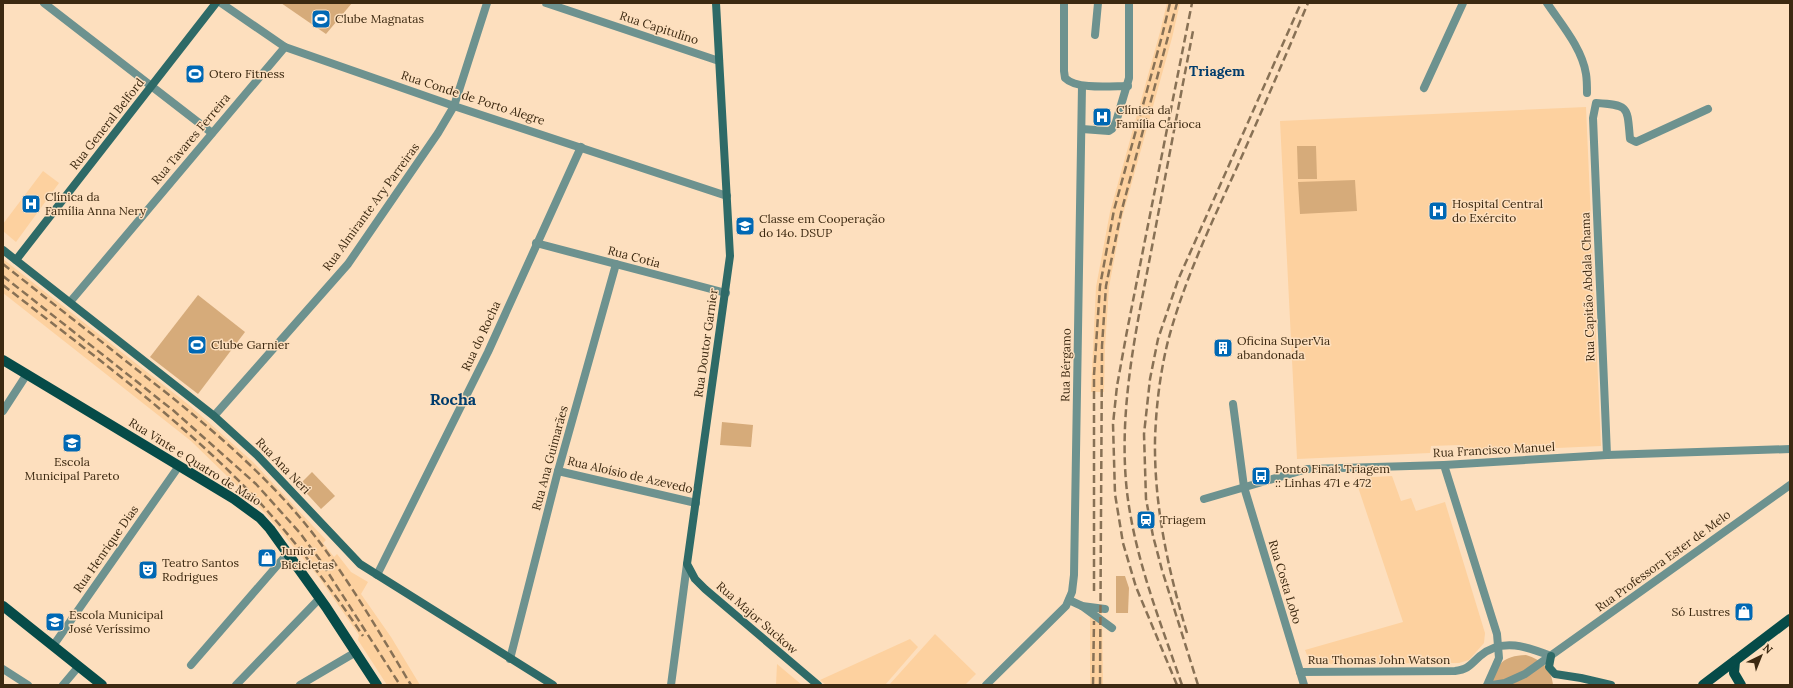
<svg xmlns="http://www.w3.org/2000/svg" width="1793" height="688" font-family="Lora,serif">
	<rect width="100%" height="100%" fill="#fddfbe"/>
	<!-- built -->
	<g fill="#fdd19f">
		<path d="M1167 3H1180L1172 38 1122 218 1109 287 1105 347 1104 392H1091L1096 287 1110 212 1160 32Z"/>
		<path d="M1586 107 1601 446 1467 452 1460 445 1431 446 1430 453 1297 459 1280 121Z"/>
		<path d="M43 171 59 183 16 242 3 231V224Z"/>
		<path d="M3 259 189 405 253 462 326 540 323 543 334 557 337 554 351 572 368 582 361 594 391 637 420 685H387L358 640 359 635 318 576 266 514 191 441 3 293Z"/>
		<path d="M1392 476 1401 501 1411 498 1416 511 1445 502 1485 633 1484 643 1469 660 1459 663 1314 664 1309 660 1305 650 1403 622 1355 478Z"/>
		<path d="M1090 612 1102 613 1103 685H1090Z"/>
		<path d="M935 634 976 674 965 685H889Z"/>
		<path d="M910 639 918 647 885 685H826L820 680Z"/>
		<path d="M777 664 802 685H776Z"/>
	</g>
	<!-- green -->
	<g fill="#d6ab7a">
		<path d="M281 3H352L326 34Z"/>
		<path d="M1297 146H1316L1317 179H1298Z"/>
		<path d="M1355 180 1357 211 1300 214 1298 182Z"/>
		<path d="M198 295 245 332 198 394 150 357Z"/>
		<path d="M722 422 753 425 751 447 720 445Z"/>
		<path d="M312 472 335 496 321 509 299 485Z"/>
		<path d="M1116 576H1125L1129 588 1128 613H1116Z"/>
		<path d="M1526 655C1542 660 1551 668 1553 685H1491C1497 664 1502 656 1526 655Z"/>
	</g>
	<g fill="none" stroke-linecap="round" stroke-linejoin="round">
		<!-- minor -->
		<g stroke="#6d928f" stroke-width="8">
			<path d="M44 3 212 133"/>
			<path d="M221 3 285 47 454 106 727 196"/>
			<path d="M546 3 719 61"/>
			<path d="M1064 3V71L1065 78C1077 90 1112 86 1128 86"/>
			<path d="M1547 3C1561 24 1582 48 1586 74 1587 80 1587 87 1587 93"/>
			<path d="M1095 35 1098 3"/>
			<path d="M1424 88 1463 3"/>
			<path d="M1082 129 1109 131 1112 129 1116 122 1129 78V3"/>
			<path d="M536 243 726 293"/>
			<path d="M70 302 285 47"/>
			<path d="M1233 404 1244 487 1304 685"/>
			<path d="M3 411 27 374"/>
			<path d="M214 416 348 264 438 133 454 106 487 3"/>
			<path d="M1607 455 1593 118 1596 103C1630 105 1627 107 1630 139L1636 142 1708 109"/>
			<path d="M558 471 696 503"/>
			<path d="M1204 499 1307 469 1444 465"/>
			<path d="M377 575 488 352 581 147"/>
			<path d="M1069 600 1082 606 1105 609"/>
			<path d="M1082 606 1112 628"/>
			<path d="M53 646 179 466"/>
			<path d="M510 659 558 471 616 264"/>
			<path d="M191 665 288 553"/>
			<path d="M3 669 28 685"/>
			<path d="M1300 672 1455 671C1469 669 1470 665 1480 656 1502 637 1528 647 1551 656"/>
			<path d="M63 685 79 666"/>
			<path d="M236 685 320 598"/>
			<path d="M300 685 356 652"/>
			<path d="M671 685 687 564"/>
			<path d="M986 685 1066 606 1072 592 1074 575 1082 86"/>
		</g>
		<!-- tertiary -->
		<g stroke="#6d928f" stroke-width="8">
			<path d="M1487 685 1499 658 1497 634 1444 465 1607 455 1790 449"/>
			<path d="M1492 685 1505 683 1525 674 1790 485"/>
		</g>
		<!-- secondary -->
		<g stroke="#2e6a67" stroke-width="8">
			<path d="M716 3 730 256 687 564 695 579 705 589 818 685"/>
			<path d="M3 250 214 416 257 455 360 564 553 685"/>
			<path d="M16 260 216 3"/>
			<path d="M1551 656 1549 667 1555 674 1581 678 1611 685"/>
		</g>
		<!-- primary -->
		<g stroke="#064b48" stroke-width="10">
			<path d="M3 360 234 499 260 518 270 529 326 607 377 685"/>
			<path d="M3 606 102 685"/>
			<path d="M1735 661 1734 673 1741 685"/>
			<path d="M1703 685 1790 619"/>
		</g>
		<!-- rail -->
		<g stroke="#887155" stroke-width="2.5" stroke-dasharray="8 4" stroke-linecap="butt">
			<path d="M3 264C47 299 92 334 136 369 190 411 243 454 289 505 337 558 374 624 411 685"/>
			<path d="M3 276 174 411 256 484 300 533 320 560 400 685"/>
			<path d="M3 285C81 346 163 406 234 476 283 524 325 579 363 636"/>
			<path d="M1094 591V375L1100 286 1114 210 1162 36 1170 3"/>
			<path d="M1187 633C1168 570 1154 505 1155 440 1156 407 1160 373 1168 341 1184 280 1212 222 1238 165 1262 111 1285 57 1308 3"/>
			<path d="M1093 685 1094 621"/>
			<path d="M1100 685 1102 346 1106 286 1121 213 1177 3"/>
			<path d="M1177 685 1136 587 1123 543 1115 494 1113 424 1117 386 1127 331 1192 3"/>
			<path d="M1182 685C1160 621 1135 559 1127 492 1118 411 1136 330 1151 252 1165 178 1179 104 1193 31"/>
			<path d="M1198 685 1162 570 1153 536 1146 499 1144 434 1150 379 1158 339 1178 280 1301 3"/>
		</g>
	</g>
	<!-- icons -->
	<defs>
		<symbol id="stadium-square" viewBox="-11 -11 22 22"><rect x="-9" y="-9" width="18" height="18" rx="4" fill="#0068b4" stroke="#fddfbe"/><path d="M0-5a6.5 5 0 1 0 0 10a6.5 5 0 1 0 0-10ZM-3.5-1.8h7v3.6h-7Z" fill="#fff"/></symbol>
		<symbol id="hospital-square" viewBox="-11 -11 22 22"><rect x="-9" y="-9" width="18" height="18" rx="4" fill="#0068b4" stroke="#fddfbe"/><path d="M-5-5h3v3.5h4V-5h3V5h-3V1.5h-4V5h-3Z" fill="#fff"/></symbol>
		<symbol id="school-square" viewBox="-11 -11 22 22"><rect x="-9" y="-9" width="18" height="18" rx="4" fill="#0068b4" stroke="#fddfbe"/><path d="M0-5L7-2L0 1L-7-2ZM-4 1L0 2.5L4 1V4Q0 6-4 4Z" fill="#fff"/></symbol>
		<symbol id="building-square" viewBox="-11 -11 22 22"><rect x="-9" y="-9" width="18" height="18" rx="4" fill="#0068b4" stroke="#fddfbe"/><path d="M-4-6H4V6H1V3H-1V6H-4ZM-2.5-4.3h1.7v1.8h-1.7ZM.8-4.3h1.7v1.8H.8ZM-2.5-1h1.7V.8h-1.7ZM.8-1h1.7V.8H.8Z" fill="#fff"/></symbol>
		<symbol id="bus-square" viewBox="-11 -11 22 22"><rect x="-9" y="-9" width="18" height="18" rx="4" fill="#0068b4" stroke="#fddfbe"/><path d="M-5-6H5V4H4V6H2V4H-2V6H-4V4H-5ZM-3.5-4V0h7V-4ZM-3.5 1.2v1.5H-2V1.2ZM2 1.2v1.5H3.5V1.2Z" fill="#fff"/></symbol>
		<symbol id="station-square" viewBox="-11 -11 22 22"><rect x="-9" y="-9" width="18" height="18" rx="4" fill="#0068b4" stroke="#fddfbe"/><path d="M-3-6H3Q5-6 5-4V2Q5 4 3 4L4.5 6H3L1.5 4h-3L-3 6H-4.5L-3 4Q-5 4-5 2V-4Q-5-6-3-6ZM-3.5-4v3h7v-3ZM-3.5 1v1.5H-2V1ZM2 1v1.5H3.5V1Z" fill="#fff"/></symbol>
		<symbol id="shop-square" viewBox="-11 -11 22 22"><rect x="-9" y="-9" width="18" height="18" rx="4" fill="#0068b4" stroke="#fddfbe"/><path d="M-5-2.5h2.3a2.7 3.5 0 0 1 5.4 0H5L5.5 6h-11ZM-1.5-2.5h3a1.5 2.3 0 0 0-3 0Z" fill="#fff"/></symbol>
		<symbol id="theatre-square" viewBox="-11 -11 22 22"><rect x="-9" y="-9" width="18" height="18" rx="4" fill="#0068b4" stroke="#fddfbe"/><path d="M-5-5.5Q0-4 5-5.5V0Q5 5 0 6Q-5 5-5 0ZM-3.3-2.5H-1v1.5H-3.3ZM1-2.5H3.3v1.5H1ZM-2.8 1Q0 5.5 2.8 1Z" fill="#fff"/></symbol>
	</defs>
	<g fill-rule="evenodd">
		<use href="#stadium-square" x="310" y="8" width="22" height="22"/>
		<use href="#stadium-square" x="184" y="63" width="22" height="22"/>
		<use href="#hospital-square" x="1091" y="106" width="22" height="22"/>
		<use href="#hospital-square" x="20" y="193" width="22" height="22"/>
		<use href="#hospital-square" x="1427" y="200" width="22" height="22"/>
		<use href="#school-square" x="734" y="215" width="22" height="22"/>
		<use href="#stadium-square" x="186" y="334" width="22" height="22"/>
		<use href="#building-square" x="1212" y="337" width="22" height="22"/>
		<use href="#school-square" x="61" y="432" width="22" height="22"/>
		<use href="#bus-square" x="1250" y="465" width="22" height="22"/>
		<use href="#station-square" x="1135" y="509" width="22" height="22"/>
		<use href="#shop-square" x="256" y="547" width="22" height="22"/>
		<use href="#theatre-square" x="137" y="559" width="22" height="22"/>
		<use href="#shop-square" x="1733" y="601" width="22" height="22"/>
		<use href="#school-square" x="44" y="611" width="22" height="22"/>
	</g>
	<g text-anchor="middle" stroke-width="3" stroke-linejoin="round" paint-order="stroke">
		<!-- poi labels -->
		<g font-size="12" fill="#3c2911" stroke="#fddfbe" text-anchor="start">
			<text x="335" y="23">Clube Magnatas</text>
			<text x="209" y="78">Otero Fitness</text>
			<text x="1116" y="114">Clínica da<tspan x="1116" dy="14">Família Carioca</tspan></text>
			<text x="45" y="201">Clínica da<tspan x="45" dy="14">Família Anna Nery</tspan></text>
			<text x="1452" y="208">Hospital Central<tspan x="1452" dy="14">do Exército</tspan></text>
			<text x="759" y="223">Classe em Cooperação<tspan x="759" dy="14">do 14o. DSUP</tspan></text>
			<text x="1237" y="345">Oficina SuperVia<tspan x="1237" dy="14">abandonada</tspan></text>
			<text x="211" y="349">Clube Garnier</text>
			<text x="72" y="466" text-anchor="middle">Escola<tspan x="72" dy="14">Municipal Pareto</tspan></text>
			<text x="1275" y="473">Ponto Final: Triagem<tspan x="1275" dy="14">:: Linhas 471 e 472</tspan></text>
			<text x="1160" y="524">Triagem</text>
			<text x="281" y="555">Junior<tspan x="281" dy="14">Bicicletas</tspan></text>
			<text x="162" y="567">Teatro Santos<tspan x="162" dy="14">Rodrigues</tspan></text>
			<text x="1730" y="616" text-anchor="end">Só Lustres</text>
			<text x="69" y="619">Escola Municipal<tspan x="69" dy="14">José Veríssimo</tspan></text>
		</g>
		<!-- street labels -->
		<g font-size="12" fill="#3c2911" stroke="#fddfbe">
			<text transform="translate(659 28) rotate(18)" y="4">Rua Capitulino</text>
			<text transform="translate(473 98) rotate(18)" y="4">Rua Conde de Porto Alegre</text>
			<text transform="translate(107 124) rotate(-52)" y="4">Rua General Belford</text>
			<text transform="translate(191 139) rotate(-50)" y="4">Rua Tavares Ferreira</text>
			<text transform="translate(371 207) rotate(-54)" y="4">Rua Almirante Ary Parreiras</text>
			<text transform="translate(634 257) rotate(15)" y="4">Rua Cotia</text>
			<text transform="translate(1588 287) rotate(-92)" y="4">Rua Capitão Abdala Chama</text>
			<text transform="translate(481 336) rotate(-65)" y="4">Rua do Rocha</text>
			<text transform="translate(706 343) rotate(-82)" y="4">Rua Doutor Garnier</text>
			<text transform="translate(1066 365) rotate(-89)" y="4">Rua Bérgamo</text>
			<text transform="translate(1494 450) rotate(-3)" y="4">Rua Francisco Manuel</text>
			<text transform="translate(550 458) rotate(-75)" y="4">Rua Ana Guimarães</text>
			<text transform="translate(195 462) rotate(32)" y="4">Rua Vinte e Quatro de Maio</text>
			<text transform="translate(283 466) rotate(46)" y="4">Rua Ana Neri</text>
			<text transform="translate(630 475) rotate(13)" y="4">Rua Aloísio de Azevedo</text>
			<text transform="translate(106 549) rotate(-55)" y="4">Rua Henrique Dias</text>
			<text transform="translate(1663 561) rotate(-36)" y="4">Rua Professora Ester de Melo</text>
			<text transform="translate(1285 582) rotate(73)" y="4">Rua Costa Lobo</text>
			<text transform="translate(757 618) rotate(41)" y="4">Rua Major Suckow</text>
			<text x="1379" y="664">Rua Thomas John Watson</text>
		</g>
		<!-- quarter labels -->
		<g font-size="14" font-weight="bold" fill="#003c6c" stroke="#fddfbe">
			<text x="1217" y="76">Triagem</text>
		</g>
		<!-- district labels -->
		<g font-size="16" font-weight="bold" fill="#003c6c" stroke="#fddfbe">
			<text x="453" y="405">Rocha</text>
		</g>
	</g>
	<!-- border -->
	<rect width="1793" height="688" fill="none" stroke="#3c2911" stroke-width="8"/>
	<!-- north arrow -->
	<g transform="translate(1761 656) rotate(43)" stroke="#fddfbe" stroke-width="3" paint-order="stroke">
	<path d="M0-3L7 15L0 10L-7 15Z" fill="#3c2911"/>
	<text y="-6" font-size="11" font-weight="bold" text-anchor="middle" fill="#3c2911">N</text>
	</g>
</svg>
